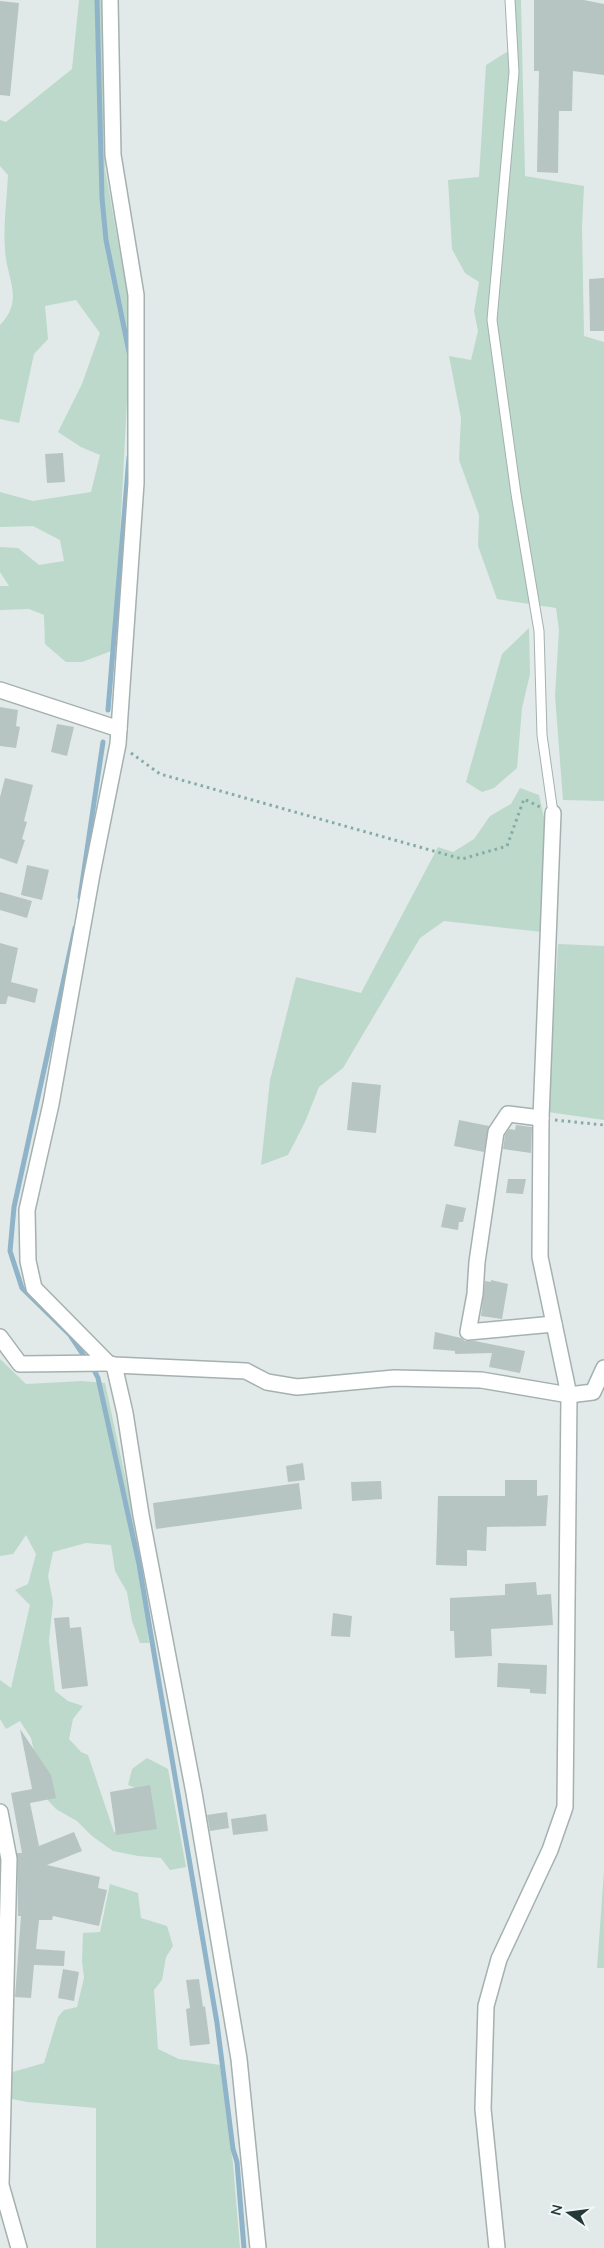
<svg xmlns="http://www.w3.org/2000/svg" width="604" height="2248" font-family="Mulish,sans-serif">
	<rect width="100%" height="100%" fill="#e1eae8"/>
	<!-- green -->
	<g fill="#bcd9cb">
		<path d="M79 0H102L105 169 128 298 127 400 114 650 82 662H66L45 644 44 615 29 609 0 610V586H9L0 572V547L18 548 39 565 64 561 60 540 33 526 0 527V492L33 501 91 492 100 455 81 447 58 432 82 384 100 333 76 300 45 306 48 339 34 354 19 423 0 419V325C25 299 6 278 5 249 3 224 7 199 8 175L0 166V120L6 122 72 69Z"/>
		<path d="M505 0H521L525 176 584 186 582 227 584 336 604 342V801L563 800 555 696 559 630 556 608 497 599 478 546 479 515 459 460 461 418 449 356 471 360 478 331 474 311 479 282 465 273 452 249 448 180 479 177 486 65 515 47Z"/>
		<path d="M529 628 530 674 522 708 517 768 494 788 482 792 466 782 502 654Z"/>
		<path d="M520 788 539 795 546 827 542 932 444 921 420 938 343 1068 319 1087 305 1122 288 1155 261 1165 270 1080 296 977 361 993 438 847 453 852 474 839 490 816 511 804Z"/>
		<path d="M558 944 604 946V1120L548 1112Z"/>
		<path d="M0 1359 26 1384 82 1381 105 1383 141 1550 149 1643H140L132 1621 127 1592 115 1571 111 1545 86 1543 53 1552 48 1576 53 1602 49 1641 55 1691 68 1701 83 1706 73 1719 69 1739 81 1752 88 1755 114 1832 151 1826 140 1790 128 1785 132 1769 147 1758 168 1769 186 1867 170 1870 161 1858 138 1856 113 1851 92 1836 77 1821 56 1809 45 1797 31 1738 20 1721 6 1729 0 1719V1680L11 1688 30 1605 15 1590 28 1584 36 1554 26 1535 13 1554 0 1556Z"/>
		<path d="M604 1871V1968H597Z"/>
		<path d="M110 1884 138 1893 141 1918 167 1926 173 1946 166 1957 162 1980 154 1990 158 2049 179 2059 220 2065 233 2164 240 2248H96V2108L27 2102 12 2099 9 2073 44 2063 58 2017 64 2010 77 2007 84 1978 82 1961 83 1933 100 1932Z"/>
	</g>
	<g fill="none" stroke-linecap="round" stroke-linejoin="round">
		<!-- stream -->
		<g stroke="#8fb4ca" stroke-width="5">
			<path d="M97 0 102 198 106 240 129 352"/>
			<path d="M108 710 129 457"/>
			<path d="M80 897 103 742"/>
			<path d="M75 928 14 1207 10 1251 22 1288 70 1335 84 1356"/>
			<path d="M95 1372 98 1378 139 1564 155 1659 217 2023 233 2149 237 2162 244 2248"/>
		</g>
	</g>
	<!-- building -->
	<g fill="#b7c5c2">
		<path d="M534 0H584L604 4V75L573 71 572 111H559L558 173 537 172 539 71H534Z"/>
		<path d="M0 1 19 3 10 96 0 95Z"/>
		<path d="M604 278V331H590L589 279Z"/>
		<path d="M63 453 65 482 47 483 45 454Z"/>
		<path d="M0 707 18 710 16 726 20 727 16 748 0 746Z"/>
		<path d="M57 724 74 727 67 756 51 752Z"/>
		<path d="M5 778 33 785 24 821 27 822 22 839 25 840 17 864 0 858V797Z"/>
		<path d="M27 865 49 870 42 900 21 895Z"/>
		<path d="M0 892 32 901 27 918 0 910Z"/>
		<path d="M0 943 18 948 11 982 38 989 35 1003 8 996 6 1004H0Z"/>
		<path d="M352 1082 381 1085 376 1133 347 1130Z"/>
		<path d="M459 1120 489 1126 484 1152 454 1146Z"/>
		<path d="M516 1125 532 1127 531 1153 503 1149 505 1135 509 1129 515 1130Z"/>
		<path d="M508 1179H526L523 1194 506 1193Z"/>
		<path d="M446 1204 466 1208 463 1222H459L458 1230 441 1227Z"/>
		<path d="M491 1280 508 1284 502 1319 481 1316 485 1281 491 1282Z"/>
		<path d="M435 1332 461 1338 465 1341H475L525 1351 520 1373 489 1367 492 1353 455 1354V1351L433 1349Z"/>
		<path d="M303 1463 305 1480 288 1482 286 1466Z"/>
		<path d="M505 1480H537V1496L548 1495 546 1526 487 1527 486 1551 467 1550V1566L436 1565 438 1496H505Z"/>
		<path d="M381 1481 382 1499 352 1501 351 1482Z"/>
		<path d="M299 1483 302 1509 156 1529 153 1503Z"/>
		<path d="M536 1582 537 1595 551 1594 553 1625 491 1629 492 1656 455 1658 454 1631H450V1598L505 1595V1584Z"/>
		<path d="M333 1613 352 1616 350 1637 331 1636Z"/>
		<path d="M69 1617 70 1628 81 1627 88 1686 62 1689 54 1618Z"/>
		<path d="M498 1663 547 1665 546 1694 530 1693V1689L497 1687Z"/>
		<path d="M20 1729 51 1775 56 1798 30 1803 39 1846 74 1832 82 1851 47 1865 100 1877 98 1888 107 1890 99 1926 53 1916 52 1920H39L36 1949 65 1951 64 1966 34 1965 31 1998 15 1997 21 1916H18L17 1853H22L11 1793 32 1789Z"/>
		<path d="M150 1785 157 1829 116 1835 110 1792Z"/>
		<path d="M227 1812 229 1828 210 1831 207 1815Z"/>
		<path d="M266 1814 268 1831 233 1835 231 1819Z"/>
		<path d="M63 1969 79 1972 74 2001 58 1998Z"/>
		<path d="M199 1979 203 2007 205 2006 210 2044 190 2046 186 2009 190 2008 186 1980Z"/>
	</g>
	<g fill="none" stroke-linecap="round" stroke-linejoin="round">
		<defs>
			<path id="lane" d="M510 0 514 72 492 320 516 494 539 631 542 735 553 813"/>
			<g id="street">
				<path d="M110 0 113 155 136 295V483L118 744 92 874 51 1104 27 1210 28 1261 34 1288 108 1363 114 1365 246 1371 267 1382 297 1387 394 1378 481 1380 569 1395 593 1392 604 1368"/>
				<path d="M0 690 119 729"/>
				<path d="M541 1118 508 1114 496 1132 477 1262 475 1294 468 1332 554 1324"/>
				<path d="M0 1337 20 1364 108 1363"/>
				<path d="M114 1365 125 1413 141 1515 194 1793 239 2059 258 2248"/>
				<path d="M0 1812 9 1859 1 2185 19 2248"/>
				<path d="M497 2248 483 2109 486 2006 499 1959 550 1850 565 1807 569 1395 540 1257 541 1118 553 813"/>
			</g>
		</defs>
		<!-- lane casing -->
		<use href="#lane" stroke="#a4b1b0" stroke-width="11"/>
		<!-- street casing -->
		<use href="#street" stroke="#a4b1b0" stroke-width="18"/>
		<!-- path -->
		<g stroke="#85aba7" stroke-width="3" stroke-dasharray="2.5 4" stroke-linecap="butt">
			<path d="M131 753 160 774 462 859 507 846 524 799 540 807"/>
			<path d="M555 1120 604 1125"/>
		</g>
		<!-- lane -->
		<use href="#lane" stroke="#fff" stroke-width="9"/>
		<!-- street -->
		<use href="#street" stroke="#fff" stroke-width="15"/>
	</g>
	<!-- north arrow -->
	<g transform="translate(569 2213) rotate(284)" stroke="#f1f7f6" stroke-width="4" paint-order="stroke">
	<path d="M0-4L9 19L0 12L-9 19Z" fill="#233938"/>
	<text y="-8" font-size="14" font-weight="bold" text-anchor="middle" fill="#233938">N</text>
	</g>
</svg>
